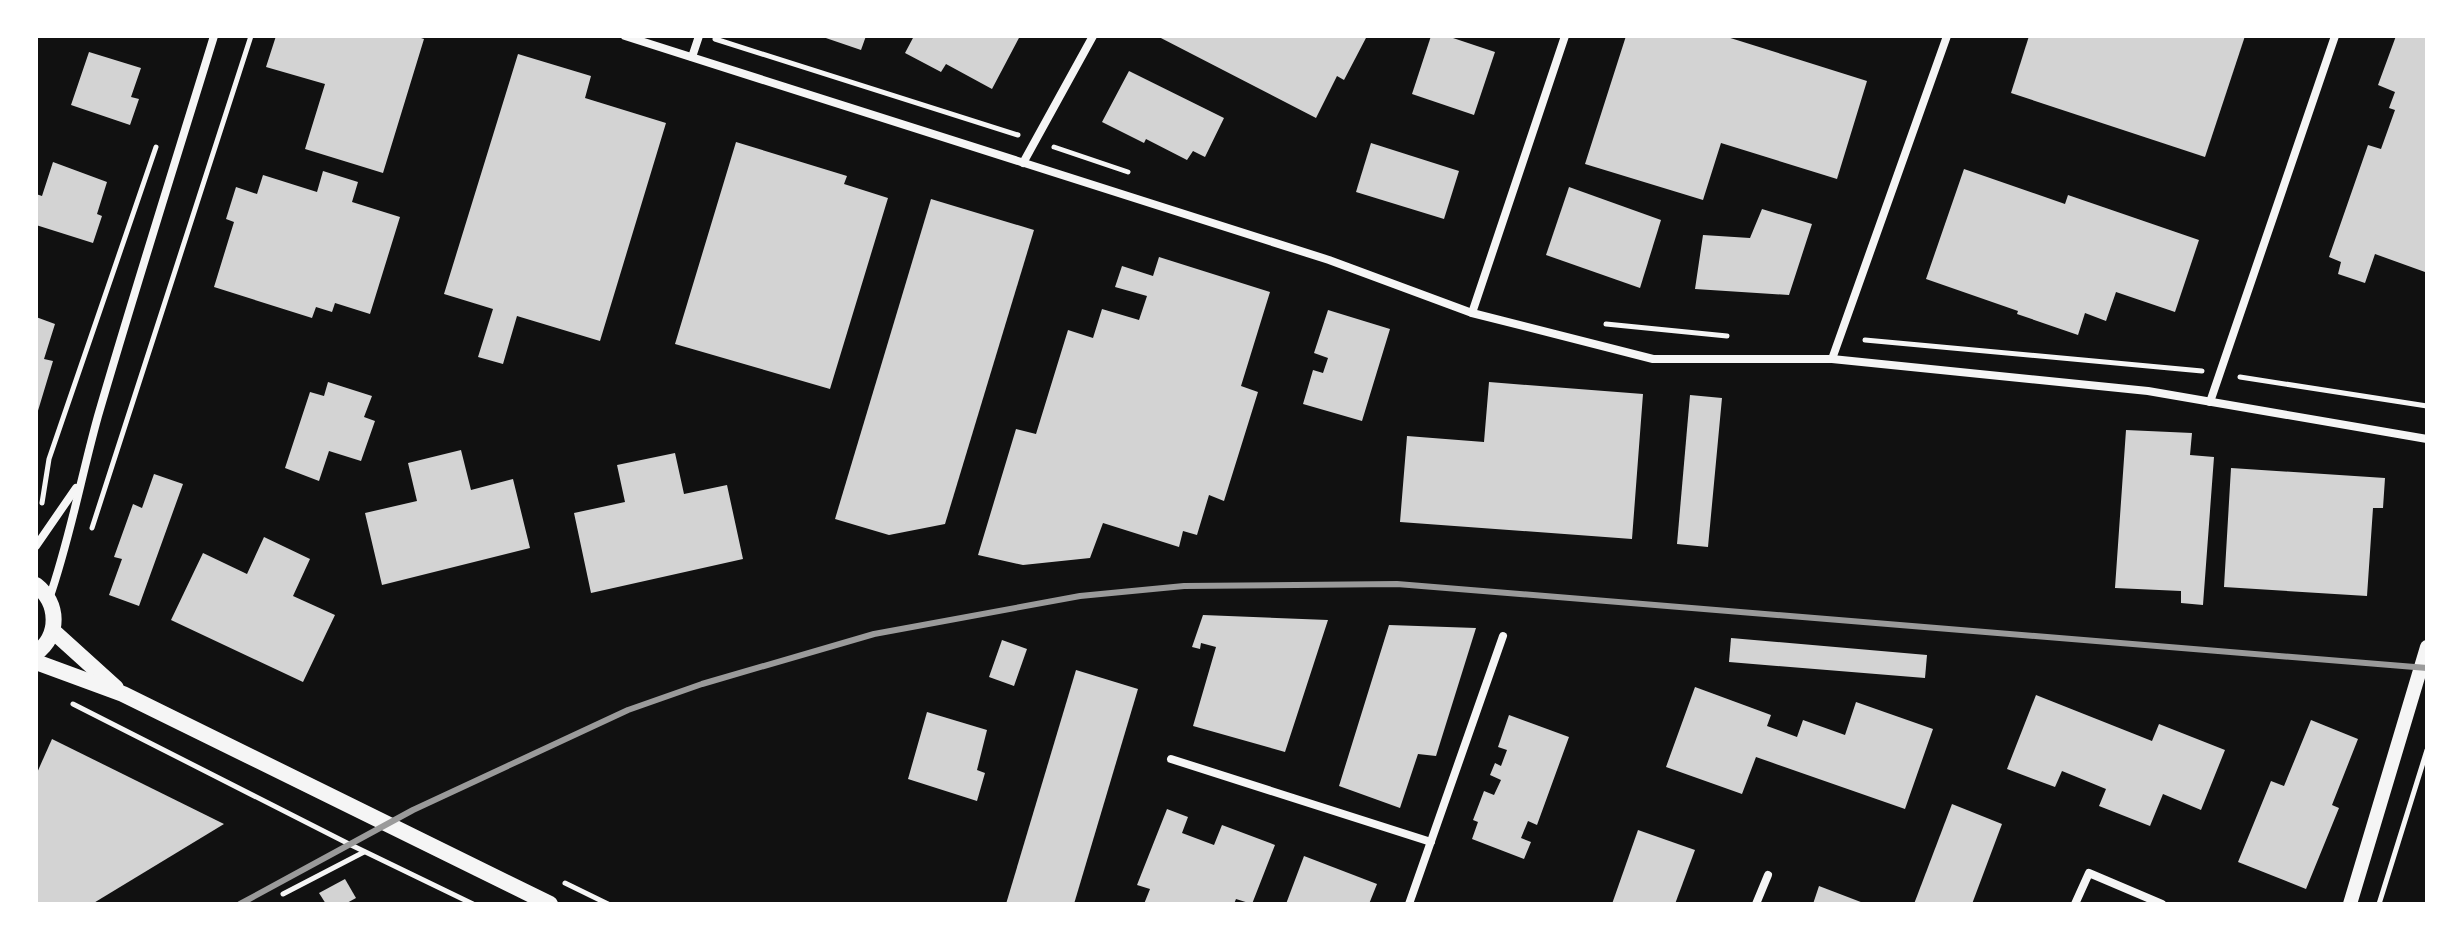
<svg xmlns="http://www.w3.org/2000/svg" width="2463" height="940" font-family="'Golos Text',sans-serif">
	<rect width="100%" height="100%" fill="#111"/>
	<!-- building -->
	<g fill="#d3d3d3">
		<path d="M276 36H415L424 39 383 173 305 149 325 84 266 67Z"/>
		<path d="M820 36H866L861 50Z"/>
		<path d="M914 36H1020L992 89 946 64 941 72 905 53Z"/>
		<path d="M1157 36H1367L1344 80 1337 76 1316 118Z"/>
		<path d="M1431 36H1447L1495 52 1474 115 1412 94Z"/>
		<path d="M1626 36H1724L1867 81 1837 179 1721 143 1703 200 1585 164Z"/>
		<path d="M2029 36H2245L2205 157 2011 93Z"/>
		<path d="M2396 36H2427V267L2425 272 2375 254 2365 283 2338 274 2341 262 2329 257 2368 145 2381 149 2395 110 2389 108 2395 92 2378 85Z"/>
		<path d="M89 52 141 68 131 97 139 99 130 125 71 105Z"/>
		<path d="M518 54 591 76 585 98 666 123 600 341 517 316 503 364 478 357 493 309 444 294Z"/>
		<path d="M1129 71 1224 118 1205 157 1193 151 1187 160 1146 139 1144 143 1102 122Z"/>
		<path d="M736 142 847 176 844 184 888 198 830 389 675 344Z"/>
		<path d="M1371 143 1459 171 1444 219 1356 192Z"/>
		<path d="M53 162 107 182 97 214 102 216 93 243 36 225V194L42 196Z"/>
		<path d="M1964 169 2065 204 2068 195 2199 240 2175 312 2116 292 2106 321 2085 313 2078 335 2017 314 2018 311 1926 279Z"/>
		<path d="M323 171 358 182 352 202 400 217 370 314 335 303 332 312 316 307 312 318 214 287 234 222 226 219 236 187 257 194 263 175 317 192Z"/>
		<path d="M1569 187 1661 220 1640 288 1546 255Z"/>
		<path d="M931 199 1034 230 945 524 889 535 835 519Z"/>
		<path d="M1762 209 1812 224 1789 295 1695 289 1703 235 1750 238Z"/>
		<path d="M1159 257 1270 292 1241 386 1258 392 1224 501 1209 495 1197 535 1183 531 1179 547 1103 523 1090 558 1023 565 978 555 1016 429 1036 434 1068 330 1093 338 1102 309 1139 320 1147 296 1115 287 1122 266 1153 276Z"/>
		<path d="M1328 310 1390 329 1362 421 1303 404 1313 370 1323 373 1328 358 1314 353Z"/>
		<path d="M36 317 55 324 44 359 53 361 37 414Z"/>
		<path d="M328 382 372 396 364 417 375 421 361 461 329 451 319 481 285 468 310 392 324 396Z"/>
		<path d="M1489 382 1643 394 1632 539 1400 522 1407 436 1484 442Z"/>
		<path d="M1690 395 1722 398 1708 547 1677 544Z"/>
		<path d="M2126 430 2192 433 2190 455 2214 457 2203 605 2181 603V591L2115 588Z"/>
		<path d="M461 450 471 490 513 479 530 548 382 585 365 513 417 501 408 463Z"/>
		<path d="M675 453 684 494 727 485 743 559 591 593 574 513 625 502 617 465Z"/>
		<path d="M2231 468 2385 478 2383 508H2373L2367 596 2224 587Z"/>
		<path d="M154 474 183 484 139 606 109 595 122 559 114 557 133 504 142 508Z"/>
		<path d="M264 537 310 559 293 596 335 615 303 682 171 620 203 553 247 574Z"/>
		<path d="M1203 615 1328 620 1285 752 1193 726 1216 647 1201 643 1200 649 1192 647Z"/>
		<path d="M1389 625 1476 628 1436 756 1418 754 1400 808 1339 786Z"/>
		<path d="M1731 638 1927 655 1925 678 1729 662Z"/>
		<path d="M1002 640 1027 649 1014 686 989 677Z"/>
		<path d="M1076 670 1138 689 1074 904H1006Z"/>
		<path d="M1695 687 1771 715 1767 726 1797 737 1803 720 1845 735 1856 702 1933 729 1905 809 1756 757 1742 794 1666 767Z"/>
		<path d="M2036 695 2152 741 2159 724 2225 750 2201 810 2163 794 2150 826 2099 806 2106 789 2062 771 2055 787 2007 769Z"/>
		<path d="M927 712 987 730 977 770 985 773 977 801 908 779Z"/>
		<path d="M1509 715 1569 737 1537 825 1528 821 1521 838 1531 842 1524 859 1472 839 1478 822 1473 820 1484 791 1494 795 1501 780 1490 775 1495 763 1501 766 1507 750 1498 747Z"/>
		<path d="M2311 720 2358 739 2332 805 2339 808 2306 889 2238 862 2271 781 2284 786Z"/>
		<path d="M52 739 224 824 92 904H36V775Z"/>
		<path d="M1952 804 2002 824 1972 904H1914Z"/>
		<path d="M1167 809 1188 817 1182 833 1214 845 1222 825 1275 845 1252 904 1236 899 1234 904H1144L1150 889 1137 885Z"/>
		<path d="M1638 830 1695 850 1675 904H1612Z"/>
		<path d="M1304 856 1377 884 1369 904H1286Z"/>
		<path d="M345 879 356 898 345 904H326L319 893Z"/>
		<path d="M1819 886 1866 904H1813Z"/>
	</g>
	<g fill="none" stroke-linecap="round" stroke-linejoin="round">
		<!-- path -->
		<g stroke="#f5f5f5" stroke-width="5">
			<path d="M715 39 1018 135"/>
			<path d="M1054 147 1128 172"/>
			<path d="M1606 324 1727 336"/>
			<path d="M1865 340 2202 371"/>
			<path d="M2240 377 2427 406"/>
			<path d="M42 503 49 459 156 147"/>
			<path d="M92 528 251 36"/>
			<path d="M73 704 349 844 473 904"/>
			<path d="M565 883 608 904"/>
			<path d="M283 894 364 852"/>
			<path d="M2379 904 2427 750"/>
		</g>
		<!-- minor -->
		<g stroke="#f5f5f5" stroke-width="8">
			<path d="M625 36 1329 260 1472 313 1653 359H1832L2148 391 2427 439"/>
			<path d="M692 57 699 36"/>
			<path d="M1023 163 1093 36"/>
			<path d="M1472 313 1565 36"/>
			<path d="M1832 359 1947 36"/>
			<path d="M2210 402 2335 36"/>
			<path d="M36 546 76 488"/>
			<path d="M49 599C70 539 81 477 98 416 135 289 175 163 214 36"/>
			<path d="M1171 759 1431 842"/>
			<path d="M1409 904 1503 636"/>
			<path d="M1756 904 1768 875"/>
			<path d="M2075 904 2089 873 2162 904"/>
		</g>
		<!-- tertiary -->
		<path stroke="#f5f5f5" stroke-width="14" d="M2350 904 2427 647"/>
		<!-- secondary -->
		<g stroke="#f5f5f5" stroke-width="16">
			<path d="M36 585C59 603 60 636 36 653"/>
			<path d="M53 631 116 688"/>
			<path d="M36 662 123 694 550 904"/>
		</g>
		<!-- rail -->
		<path stroke="#9a9a9a" stroke-width="6" d="M240 904 413 810 628 710 702 684 874 634 1080 596 1184 586 1397 584 2427 668"/>
	</g>
	<!-- border -->
	<rect width="2463" height="940" fill="none" stroke="#ffffff" stroke-width="76"/>
</svg>
